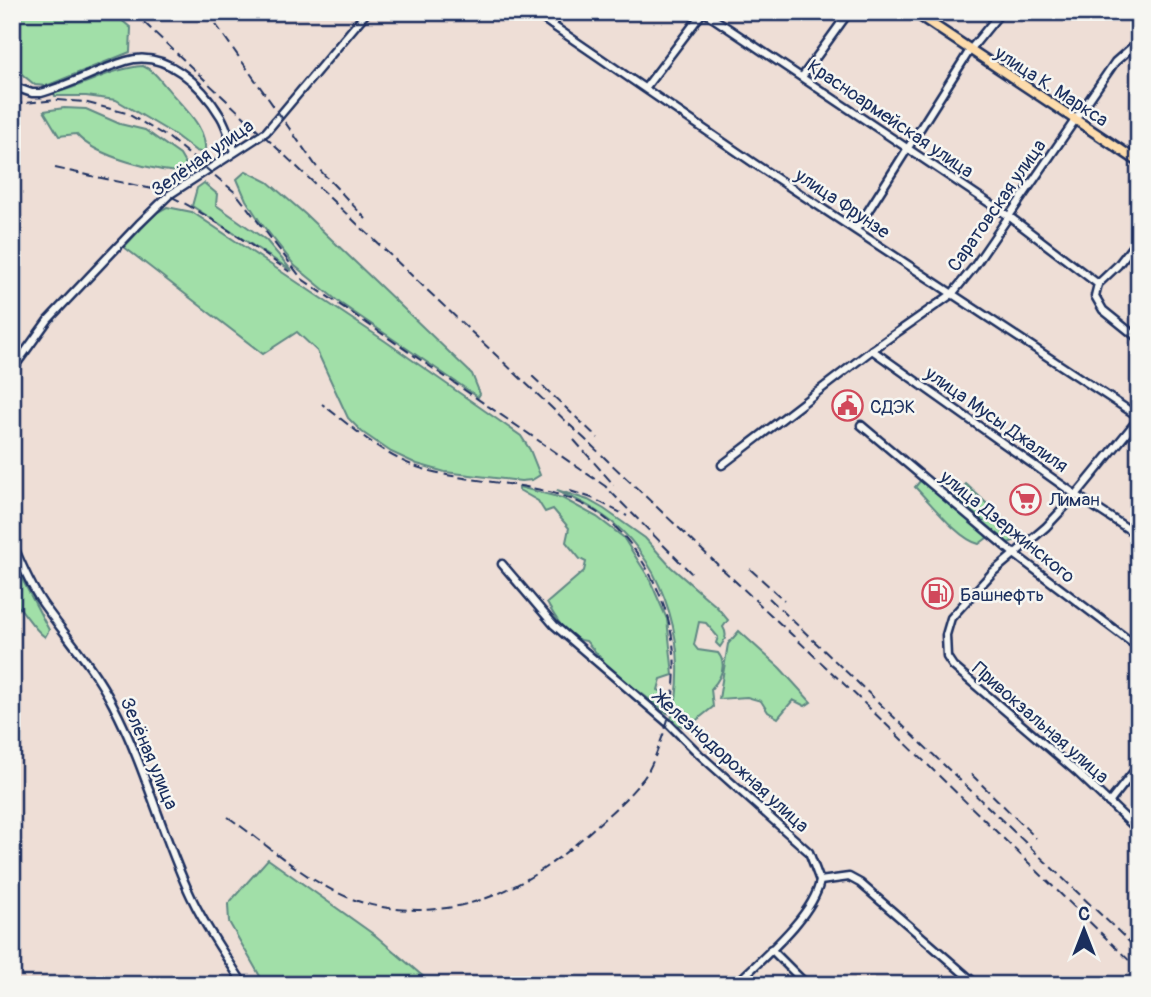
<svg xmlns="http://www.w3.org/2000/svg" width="1151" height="997" font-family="Pangolin,sans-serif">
	<rect width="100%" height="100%" fill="#eeded6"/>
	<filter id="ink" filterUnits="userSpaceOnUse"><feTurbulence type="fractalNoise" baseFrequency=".0143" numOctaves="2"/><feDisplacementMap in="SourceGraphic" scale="14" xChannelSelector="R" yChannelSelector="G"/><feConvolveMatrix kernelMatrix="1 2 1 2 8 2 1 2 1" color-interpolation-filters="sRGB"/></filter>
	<g filter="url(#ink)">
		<!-- green -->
		<g fill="#a1dfa8" stroke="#5e8783" stroke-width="2">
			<path d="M12 12H112L131 28 130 52 46 86 35 85 12 66Z"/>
			<path d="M143 66C156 72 158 78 167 88 182 107 208 126 205 153L196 151 175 135 116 100 86 96H55L54 93C85 86 112 68 143 66Z"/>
			<path d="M64 108 86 109 120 124 145 130 180 155 190 172C160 173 95 157 76 134L59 136 44 111Z"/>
			<path d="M246 171 268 182 305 214 472 374 480 394 478 397 340 303 295 266 261 223 246 200 237 179Z"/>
			<path d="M204 183 217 194 216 205 266 240 292 271 192 206 197 188Z"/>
			<path d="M167 207 192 212 385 341 521 436 530 450 540 475 532 480 521 481 445 472 417 464 391 452 362 432 348 418 317 351 297 332 263 354 124 247 156 213Z"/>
			<path d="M921 480 982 530 987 538 979 544C958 539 931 503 915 487Z"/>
			<path d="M966 484 1016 531V540L1008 543 956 498Z"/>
			<path d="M519 487 562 498 597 517 623 537 649 578 667 619 673 675 661 679 658 690 665 693 670 704 667 713 611 670 586 641C567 640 556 618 547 603L584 571 586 562 580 559 566 542 569 528 553 509 545 512 538 501 519 490Z"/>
			<path d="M557 490 588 500 604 509 645 538 671 567 716 606 728 620 723 627C728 635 725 640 720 647L716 643 718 637 706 623 699 622 694 645 698 650 718 653C728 665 720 679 711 689L713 707 688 727 678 725 671 719C692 655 665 564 612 522 601 514 588 505 575 499 569 496 561 494 557 490Z"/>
			<path d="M12 560 49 630 45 637C31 627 25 611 12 600Z"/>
			<path d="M739 631 780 668 811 702 805 706 793 700 778 718 768 712 761 701 747 697 719 699 728 644Z"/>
			<path d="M268 859 376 936 433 985H265L229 922 228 904Z"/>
		</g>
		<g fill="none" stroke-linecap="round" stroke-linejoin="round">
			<defs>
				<g id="minor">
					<path d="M533 12 755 164 1139 417"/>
					<path d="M704 12 1010 217 1098 284 1095 296 1103 310 1139 339"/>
					<path d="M552 25 561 12"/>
					<path d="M802 77 849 12"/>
					<path d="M12 86 32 93H41C70 85 97 70 126 61 165 49 202 85 221 117 227 127 230 140 235 151"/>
					<path d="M646 87 703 12"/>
					<path d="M856 230 970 50 1001 12"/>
					<path d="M1098 284 1118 265 1139 238"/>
					<path d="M872 350 1076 495 1139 536"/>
					<path d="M12 370 48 320 139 224 169 195 266 132 367 12"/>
					<path d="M1139 418 1076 495 1046 527 993 572 951 618 946 635 947 657 953 666 1078 773 1139 831"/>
					<path d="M861 425 1013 553 1139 648"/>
					<path d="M722 465 872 350 952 294 974 267 1115 62 1139 41"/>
					<path d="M12 542C21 564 30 585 43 604 68 639 93 666 113 705 144 764 160 828 187 888 202 922 224 953 244 985"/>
					<path d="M502 564 554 625 668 723 699 754 809 852 820 881"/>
					<path d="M1109 803 1139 765"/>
					<path d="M820 881 849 877 860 883 977 985"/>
					<path d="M771 949 807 985"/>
					<path d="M735 985C761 959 813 917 820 881"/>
				</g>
				<path id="major" d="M914 12 1139 162"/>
			</defs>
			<!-- minor casing -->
			<use href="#minor" stroke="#1b2f5e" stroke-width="11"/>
			<!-- major casing -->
			<use href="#major" stroke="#1b2f5e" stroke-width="13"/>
			<!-- minor -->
			<use href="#minor" stroke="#f6f6f2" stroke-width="6"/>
			<!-- major -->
			<use href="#major" stroke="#fddcac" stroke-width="8"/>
			<!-- rail -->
			<g stroke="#1b2f5e" stroke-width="2" stroke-dasharray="10 5" stroke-linecap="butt">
				<path d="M133 12 863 702 1139 970"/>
				<path d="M207 12 316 166 366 219"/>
				<path d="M12 104 58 100 84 102 126 113 169 138 236 193 302 279 605 486 692 574"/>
				<path d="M55 168 157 190C205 211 247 243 290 272"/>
				<path d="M532 376 598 438"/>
				<path d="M574 440 614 485"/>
				<path d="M570 491 592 498 627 516"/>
				<path d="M750 569 784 600"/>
				<path d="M769 598 1139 951"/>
				<path d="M971 774 1036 838"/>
				<path d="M228 817C275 850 323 898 382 907 462 920 526 889 585 836 605 818 626 800 643 779 652 767 658 749 663 735 687 669 673 600 631 545 577 472 491 492 417 467 382 455 351 426 322 404"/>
			</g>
		</g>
	</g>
	<!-- icons -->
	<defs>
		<symbol id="civic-ring" viewBox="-11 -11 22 22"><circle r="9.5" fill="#f6f6f2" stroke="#d1495b" stroke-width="1.5"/><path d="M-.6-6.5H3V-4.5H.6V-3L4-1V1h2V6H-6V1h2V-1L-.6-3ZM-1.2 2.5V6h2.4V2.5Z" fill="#d1495b"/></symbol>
		<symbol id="supermarket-ring" viewBox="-11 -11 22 22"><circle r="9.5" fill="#f6f6f2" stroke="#d1495b" stroke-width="1.5"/><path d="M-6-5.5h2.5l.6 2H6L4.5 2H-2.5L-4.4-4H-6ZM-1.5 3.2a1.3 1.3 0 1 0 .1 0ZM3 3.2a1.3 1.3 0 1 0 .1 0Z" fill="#d1495b"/></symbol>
		<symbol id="fuel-ring" viewBox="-11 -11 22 22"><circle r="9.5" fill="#f6f6f2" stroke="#d1495b" stroke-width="1.5"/><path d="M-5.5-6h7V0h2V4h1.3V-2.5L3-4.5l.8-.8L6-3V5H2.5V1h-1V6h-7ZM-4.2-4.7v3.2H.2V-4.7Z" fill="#d1495b"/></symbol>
	</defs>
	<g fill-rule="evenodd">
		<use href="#civic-ring" x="830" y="388" width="35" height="35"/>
		<use href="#supermarket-ring" x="1008" y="482" width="35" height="35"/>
		<use href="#fuel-ring" x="920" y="576" width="35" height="35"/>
	</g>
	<g text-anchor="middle" stroke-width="5" stroke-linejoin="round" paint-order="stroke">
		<!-- street labels -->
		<g font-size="19" fill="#1b2f5e" stroke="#f6f6f2">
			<text transform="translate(1052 86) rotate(33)" y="7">улица К. Маркса</text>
			<text transform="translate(891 118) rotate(34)" y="7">Красноармейская улица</text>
			<text transform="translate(202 157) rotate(-35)" y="7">Зелёная улица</text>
			<text transform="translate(843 203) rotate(34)" y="7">улица Фрунзе</text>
			<text transform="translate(996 205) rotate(-55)" y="7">Саратовская улица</text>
			<text transform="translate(997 419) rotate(35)" y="7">улица Мусы Джалиля</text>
			<text transform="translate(1008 526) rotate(39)" y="7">улица Дзержинского</text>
			<text transform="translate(1041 722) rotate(41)" y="7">Привокзальная улица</text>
			<text transform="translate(150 753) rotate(67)" y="7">Зелёная улица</text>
			<text transform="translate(732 761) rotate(42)" y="7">Железнодорожная улица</text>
		</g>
		<!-- poi labels -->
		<g font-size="19" fill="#1b2f5e" stroke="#f6f6f2" text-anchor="start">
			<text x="870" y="413">СДЭК</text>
			<text x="1049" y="506">Лиман</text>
			<text x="960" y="601">Башнефть</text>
		</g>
	</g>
	<!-- margin -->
	<rect width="1151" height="997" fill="none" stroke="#f6f6f2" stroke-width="42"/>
	<rect x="21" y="21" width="1109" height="955" fill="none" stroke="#1b2f5e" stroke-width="2.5" filter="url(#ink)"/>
	<!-- north arrow -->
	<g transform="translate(1084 930)" stroke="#f6f6f2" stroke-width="5" paint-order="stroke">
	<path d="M0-5L12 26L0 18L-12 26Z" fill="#1b2f5e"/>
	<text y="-10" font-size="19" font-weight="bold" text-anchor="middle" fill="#1b2f5e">С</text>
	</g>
</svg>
